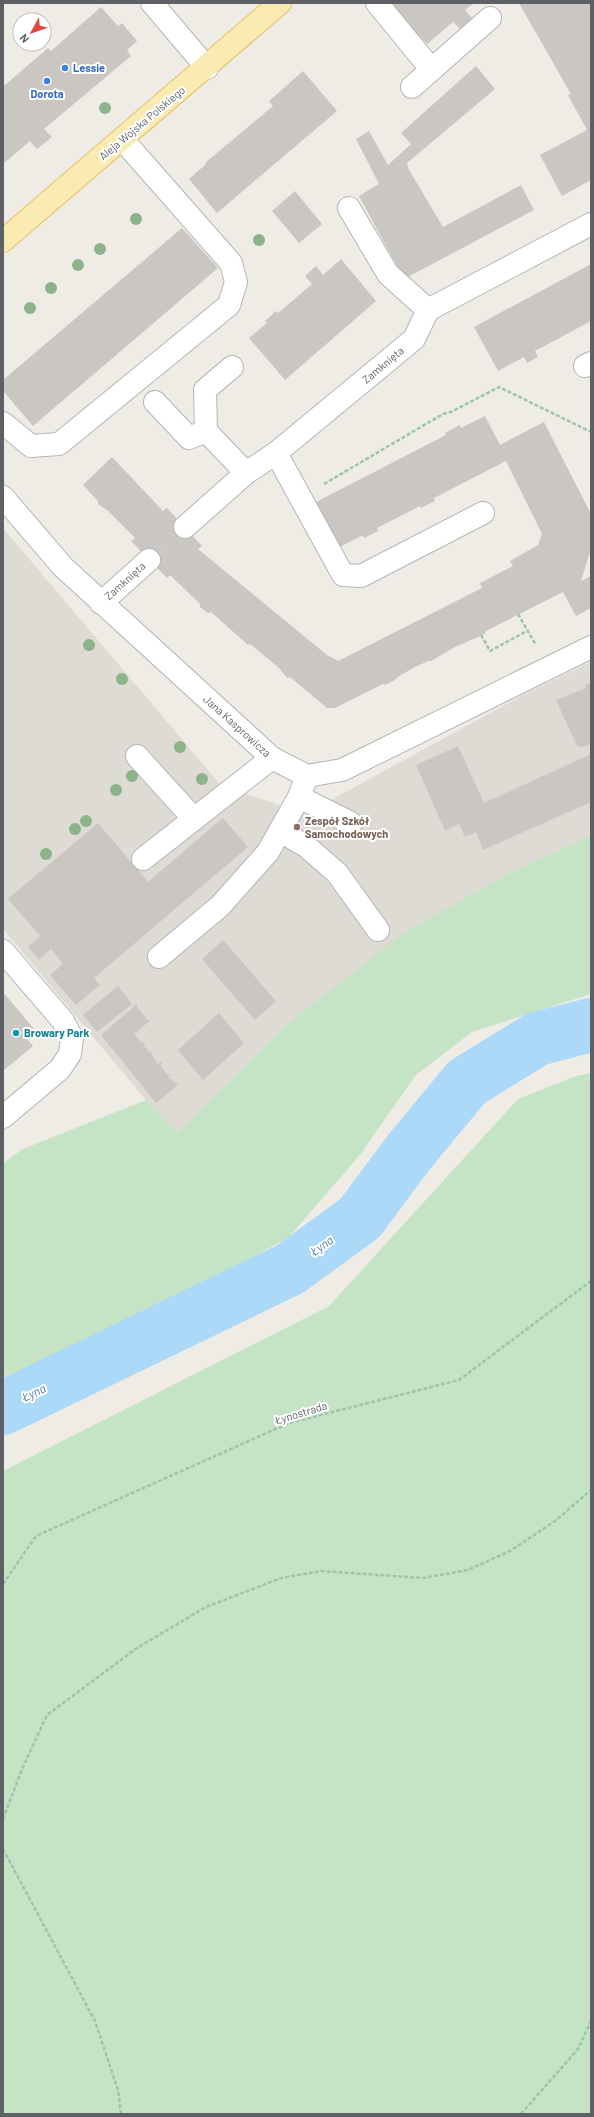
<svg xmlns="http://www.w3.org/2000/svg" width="594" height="2117" font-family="Barlow,sans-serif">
	<rect width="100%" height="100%" fill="#efece6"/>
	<!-- education -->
	<path fill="#dedbd4" d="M3 528 230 796 239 791 316 818 331 800 523 695 591 662V835L508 874 288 1024 177 1133 146 1100 3 929Z"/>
	<!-- green -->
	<g fill="#c5e4c5">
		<path d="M591 835V994L472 1032 416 1075 359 1156 289 1237 163 1308 3 1377V1163L23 1149 146 1100 177 1133 288 1024 402 934 508 874Z"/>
		<path d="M591 1073V2114H3V1471L329 1306 518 1099 576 1076Z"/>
	</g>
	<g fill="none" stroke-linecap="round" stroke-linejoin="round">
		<!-- river -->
		<path stroke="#acd9f8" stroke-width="54" d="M3 1408 290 1269 360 1218 409 1152 467 1082 537 1039 591 1025"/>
	</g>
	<!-- building -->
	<g fill="#cac7c2">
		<path d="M395 3H474L465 10 473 19 460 29 453 22 427 44 392 6Z"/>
		<path d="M519 3H591V180L562 196 540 155 587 130 568 95 571 94Z"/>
		<path d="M101 7 118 26 122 23 137 41 127 50 131 56 44 129 52 137 37 149 30 141 3 164V83L5 85 48 48 51 51Z"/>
		<path d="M476 66 495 89 407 163 408 168 443 227 521 185 534 210 404 279 359 196 379 184 356 139 369 131 388 165 411 144 401 133Z"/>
		<path d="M303 71 337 111 217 213 189 179 205 165 206 162 273 106 269 101Z"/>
		<path d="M295 191 322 224 299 243 272 211Z"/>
		<path d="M182 228 218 268 33 426 3 391V380Z"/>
		<path d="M341 259 376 301 285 380 249 338 267 323 265 321 276 311 278 313 312 284 305 276 316 266 323 275Z"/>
		<path d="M591 264V321L535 351 538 357 527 363 524 357 498 371 474 327Z"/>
		<path d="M485 416 500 445 544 422 591 514V549L581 581 591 576V608L576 616 563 592 486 631 485 634 455 647 431 661H428L413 668 396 678 395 680 385 685 383 684 335 708H327L290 677 287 678 279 668 250 644 248 645 211 612 208 613 200 607V604L170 575 167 578 131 541 135 538 108 511 98 504V501L83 485 112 457 163 511 166 508 168 509 202 546 198 549 327 655 338 661 482 588 480 583 513 566 510 561 538 545 542 534 506 461 434 498 435 501 421 508 420 506 377 528 378 531 364 538 363 535 340 547 316 502 446 435 445 433 460 425 461 428Z"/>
		<path d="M591 683V744L582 747 577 746 556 700 586 688 585 685Z"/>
		<path d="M458 746 484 803 591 754V802L483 850 476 832 465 837 459 824 445 831 416 765Z"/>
		<path d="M223 818 248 847 94 978 100 985 76 1005 50 975 63 964 51 949 39 960 28 947 40 936 8 899 98 823 148 882Z"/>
		<path d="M223 940 276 1001 255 1020 202 959Z"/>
		<path d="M118 986 132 1004 97 1032 83 1015Z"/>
		<path d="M3 992 34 1029 25 1037 33 1046 3 1071Z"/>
		<path d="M137 1004V1007L148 1020H151L134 1034 142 1043 144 1041 145 1043 143 1044 150 1053 152 1051 153 1053 151 1054 158 1064 161 1062 162 1063 160 1065 167 1074H170L168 1076 176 1084 180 1083 156 1103 101 1035Z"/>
		<path d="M219 1013 244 1043 203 1080 178 1050Z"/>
	</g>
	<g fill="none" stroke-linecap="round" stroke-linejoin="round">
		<!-- minor-tunnel -->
		<path stroke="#cac9c6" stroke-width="22" stroke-dasharray="22 11" stroke-linecap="butt" d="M149 560 185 527"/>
		<defs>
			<g id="minor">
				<path d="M152 3 207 68"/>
				<path d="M377 3 431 69"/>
				<path d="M412 87 490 18"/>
				<path d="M349 208 388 274 428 310"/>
				<path d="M585 366 591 363"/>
				<path d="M232 367 205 390 206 431 246 473"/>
				<path d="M155 402 189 438 206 431"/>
				<path d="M3 423 31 446 59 444 229 305 236 282 231 263 122 139"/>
				<path d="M276 453 343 575 361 576 483 513"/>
				<path d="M3 497 63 567 272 758 307 776 342 770 591 647"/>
				<path d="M185 527 246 473 276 453 414 339 428 310 591 224"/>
				<path d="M101 603 149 560"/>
				<path d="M137 756 194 819"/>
				<path d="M299 797 351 823"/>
				<path d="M280 831 306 846 337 873 378 930"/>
				<path d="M143 859 272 758"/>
				<path d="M3 951 63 1021 72 1038 70 1054 60 1069 3 1117"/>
				<path d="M159 957 220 906 268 852 299 797 307 776"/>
			</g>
			<path id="major" d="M3 241 280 3"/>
		</defs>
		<!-- minor casing -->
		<use href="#minor" stroke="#b3b6b9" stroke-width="24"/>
		<!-- major casing -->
		<use href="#major" stroke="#e6c067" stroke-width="24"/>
		<!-- path -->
		<g stroke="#9ec5a8" stroke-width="2.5" stroke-dasharray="4 2" stroke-linecap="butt">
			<path d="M324 484 443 414 451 412 499 387 591 432"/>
			<path d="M518 614 536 645"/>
			<path d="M481 635 490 651 527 631"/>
			<path d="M3 1584 36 1536 289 1423 459 1380 591 1281"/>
			<path d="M3 1819 22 1769 47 1715 137 1648 206 1607 281 1578 321 1571 423 1578 468 1570 510 1551 555 1521 591 1490"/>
			<path d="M3 1849 95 2021 118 2090 121 2114"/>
			<path d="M521 2114 578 2049 591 2021"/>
		</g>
		<!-- minor -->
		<use href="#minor" stroke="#fff" stroke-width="22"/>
		<!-- major -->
		<use href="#major" stroke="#f9ebb1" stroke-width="22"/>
	</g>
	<!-- trees -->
	<g fill="#8db38a">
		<circle cx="105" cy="108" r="6"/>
		<circle cx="136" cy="219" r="6"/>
		<circle cx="259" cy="240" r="6"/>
		<circle cx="100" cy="249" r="6"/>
		<circle cx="78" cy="265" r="6"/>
		<circle cx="51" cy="288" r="6"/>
		<circle cx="30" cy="308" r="6"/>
		<circle cx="89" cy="645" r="6"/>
		<circle cx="122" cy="679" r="6"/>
		<circle cx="180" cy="747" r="6"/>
		<circle cx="132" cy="776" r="6"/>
		<circle cx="202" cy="779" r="6"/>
		<circle cx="116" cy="790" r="6"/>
		<circle cx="86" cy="821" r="6"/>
		<circle cx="75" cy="829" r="6"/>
		<circle cx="46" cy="854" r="6"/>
	</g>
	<!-- markers -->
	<g fill="#3f7fe0" stroke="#fff" stroke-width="1.5">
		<circle cx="65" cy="68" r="4"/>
		<circle cx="47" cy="81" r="4"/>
	</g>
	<circle fill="#8d6e63" stroke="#fff" stroke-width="1.5" cx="297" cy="827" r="4"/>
	<circle fill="#0f9aa8" stroke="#fff" stroke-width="1.5" cx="16" cy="1033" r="4"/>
	<g text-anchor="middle" stroke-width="4" stroke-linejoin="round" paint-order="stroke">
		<!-- shop labels -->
		<g font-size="11" font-weight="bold" fill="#366cbe" stroke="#fff" text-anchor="start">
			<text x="73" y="72">Lessie</text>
			<text x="47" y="98" text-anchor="middle">Dorota</text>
		</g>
		<!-- street labels -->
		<g font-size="11" fill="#5d6165" stroke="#fff">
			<text transform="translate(142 123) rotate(-40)" y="4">Aleja Wojska Polskiego</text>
			<text transform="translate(383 365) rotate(-40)" y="4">Zamknięta</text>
			<text transform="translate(125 581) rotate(-42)" y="4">Zamknięta</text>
			<text transform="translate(237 726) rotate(42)" y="4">Jana Kasprowicza</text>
			<text transform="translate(301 1413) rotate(-17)" y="4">Łynostrada</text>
		</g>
		<!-- education labels -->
		<g font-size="11" font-weight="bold" fill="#785e54" stroke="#fff" text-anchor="start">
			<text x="305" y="825">Zespół Szkół<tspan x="305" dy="13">Samochodowych</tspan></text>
		</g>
		<!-- culture labels -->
		<g font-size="11" font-weight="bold" fill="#0d838f" stroke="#fff" text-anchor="start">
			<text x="24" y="1037">Browary Park</text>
		</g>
		<!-- water labels -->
		<g font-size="12" font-style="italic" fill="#4a7aa9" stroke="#fff">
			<text transform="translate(322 1246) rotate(-36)" y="4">Łyna</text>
			<text transform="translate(34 1393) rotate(-26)" y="4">Łyna</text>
		</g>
	</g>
	<!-- border -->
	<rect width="594" height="2117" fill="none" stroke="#5d6165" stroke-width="8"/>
	<!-- north arrow -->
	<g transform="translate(32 32) rotate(230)"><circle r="19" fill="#ffffff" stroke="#bec0c1"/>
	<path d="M0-3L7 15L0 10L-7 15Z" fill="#dc483f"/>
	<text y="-6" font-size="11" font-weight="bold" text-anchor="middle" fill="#5d6165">N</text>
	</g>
</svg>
